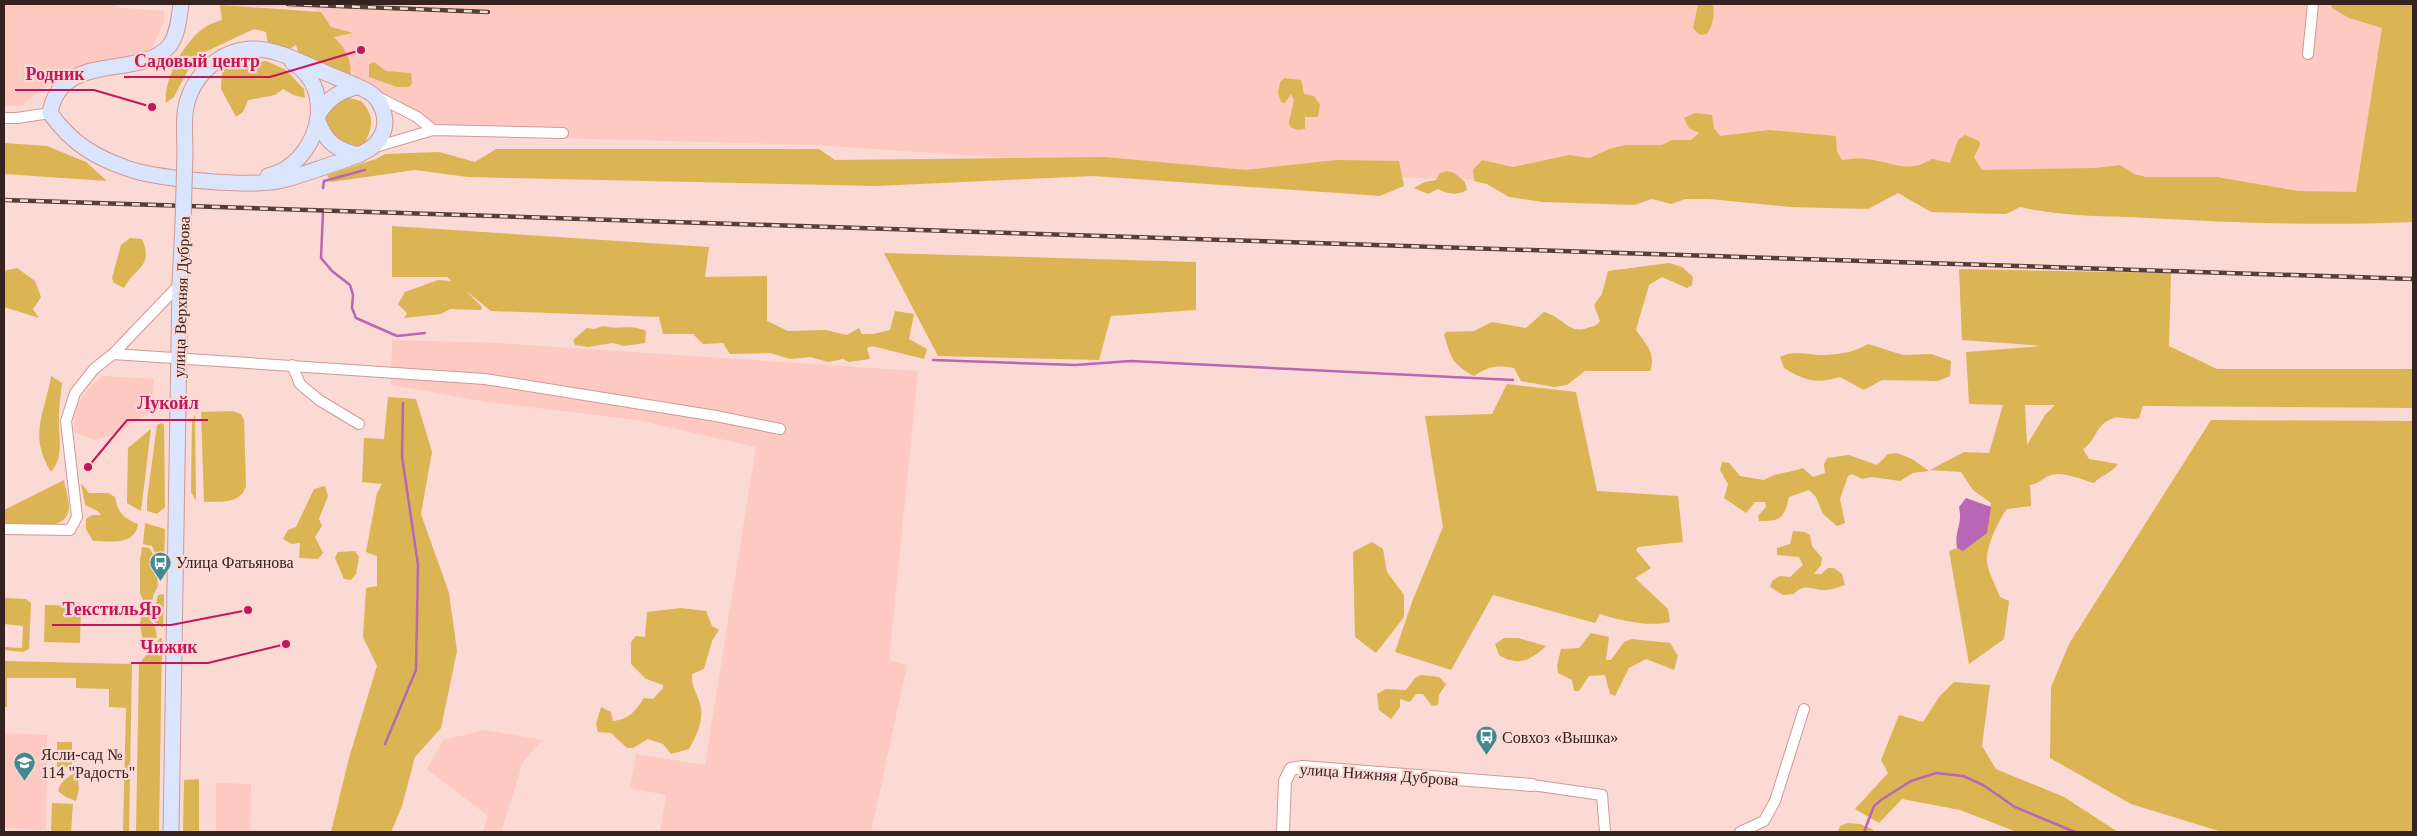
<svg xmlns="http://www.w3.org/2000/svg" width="2417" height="836" font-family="'Times New Roman',serif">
	<rect width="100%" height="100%" fill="#fbd9d4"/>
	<!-- built -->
	<g fill="#fdc9c1">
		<path d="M4 4H111L123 8 164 11 163 23 153 46 143 54 111 60 65 72 22 105 4 106Z"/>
		<path d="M187 4H2335L2389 26 2368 202 1226 173 816 145 443 135 433 122 357 79 315 9Z"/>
		<path d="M392 340 496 343 918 371 889 660 907 665 871 832H660L666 795 630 788 636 754 705 765 756 447 637 420 488 402 391 385Z"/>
		<path d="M102 376 154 379 152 412 109 436 94 440 74 432 76 406 89 388Z"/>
		<path d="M485 730 542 740 523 762 501 832H483L488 816 427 769 443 740Z"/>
		<path d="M4 733 47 735 46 830 4 828Z"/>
		<path d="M216 783 251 784 250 832H216Z"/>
	</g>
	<!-- green -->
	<g fill="#dbb453" fill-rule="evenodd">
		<path d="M1698 4H1713C1715 14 1713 25 1707 34L1700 35 1693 28Z"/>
		<path d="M2331 4H2413V222C2325 226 2236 223 2148 218 2105 216 2061 217 2020 207L2006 214 1931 212 1898 193 1868 209 1791 207 1709 199H1685L1671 204 1652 199 1634 205 1542 202 1509 197 1487 184 1474 181 1473 170 1482 160 1513 167 1569 155 1590 158 1609 149 1625 145H1662L1672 140H1691L1699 133 1689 128 1684 118 1695 113 1712 115 1714 128 1720 136 1769 130 1836 136 1837 152 1842 160C1850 159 1858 158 1866 159 1892 161 1906 175 1932 159L1950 163 1958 140 1965 135 1979 141 1980 145 1974 157 1982 170 2096 168 2120 165 2134 174 2146 177H2217L2298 191 2356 192 2382 28 2349 18 2332 8Z"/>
		<path d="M220 5 321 12 331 27 353 33 334 37C346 49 353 61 350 79L299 54 296 45 288 50 268 45 266 32 254 29 205 52 188 70 174 97 166 103C163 79 186 38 207 26 211 23 217 22 222 20Z"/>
		<path d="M266 61 286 70 304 89 305 98 293 95 283 89 275 95 248 100 243 112 236 117 221 89 222 69 233 63Z"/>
		<path d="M374 62 386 71 411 73 412 83 409 87H397L369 77V64Z"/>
		<path d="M1285 78 1301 80 1304 94 1314 96 1320 105 1318 117H1305V129L1298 130 1290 127 1289 122 1294 100 1291 94 1285 103 1281 102 1278 93 1280 82Z"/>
		<path d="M345 97 361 101C375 116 373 127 364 144L354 149 332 142 323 117 330 104Z"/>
		<path d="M4 143 47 146 86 162 107 181 4 174Z"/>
		<path d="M496 149H819L835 160 1105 157 1246 170 1336 160 1399 161 1404 186 1380 196 1093 176 876 186 468 177 415 170 331 182 327 175 376 159 385 154 439 152 475 162Z"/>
		<path d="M1447 171 1454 173 1465 182 1467 190C1456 196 1448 194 1438 189L1428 194 1414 188 1425 182 1436 180 1440 173Z"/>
		<path d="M392 226 709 247 705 277 767 276V321L788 331 826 330 847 335 859 328 862 334H873L890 330 895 311 914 314 909 339 927 349 924 359 872 346 867 348 870 359 849 362 843 359 828 362 811 357 790 359 770 353 730 354 723 343 703 344 693 334H663L659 317 491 311 466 291 482 307 481 310 450 309 441 314 404 318 407 313 398 304 405 292 438 280 451 281 447 277H392Z"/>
		<path d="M130 238 142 239C154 267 135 267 124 288L114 283 112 278 121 245Z"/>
		<path d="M884 253 1196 262V310L1111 316 1099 360 938 356Z"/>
		<path d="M1669 263 1682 267 1693 277 1692 285 1687 288 1662 277 1649 285 1636 330C1645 343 1657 354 1650 371H1585L1567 385 1554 387 1521 381 1514 368C1495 365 1490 366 1474 376 1451 363 1452 359 1444 335L1446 332 1474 331 1492 322 1526 328 1544 312C1565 318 1569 336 1590 327 1595 326 1597 325 1600 321L1594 305 1602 294 1608 271Z"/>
		<path d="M17 268 35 281 41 297 33 309 39 318 4 307V271Z"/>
		<path d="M1959 269 2171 273 2169 346 2217 369H2413V408L2143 406 2139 418C2130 421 2120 415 2111 419 2096 425 2096 441 2083 449L2089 459 2118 464C2111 474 2102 474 2094 483 2082 480 2063 471 2051 475 2042 478 2041 483 2030 485L2031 506 2007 509C1999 519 1986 547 1987 560 1987 571 1996 586 2000 597L2009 601 2004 639 1969 664 1949 551 1957 548 1963 550 1986 533 1991 503 1973 490 1961 472 1930 470 1964 452 1989 453 2003 405 1969 404 1966 352 2043 346 1962 340ZM2025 405H2055L2045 415 2027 445Z"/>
		<path d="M603 326C620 330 630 324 646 331L645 343 624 346 613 343 588 347 575 345 573 340 587 328 594 329Z"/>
		<path d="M1868 344 1903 355 1931 354 1951 361 1950 376 1938 381 1882 380 1864 390 1840 377C1817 384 1805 381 1784 368L1780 357C1794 350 1804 354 1819 355 1836 355 1853 353 1868 344Z"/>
		<path d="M51 376 62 383C61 394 59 404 59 415 58 434 65 457 51 472 28 434 45 414 51 376Z"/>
		<path d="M1507 384 1576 392 1597 491 1678 496 1683 542 1638 547 1636 550 1651 568 1635 578 1668 609 1670 622C1649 627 1621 621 1600 614L1595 623 1493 595 1451 670 1395 652 1412 602 1443 527 1425 416 1492 414Z"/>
		<path d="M388 397 416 399 432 452 421 514 449 593 457 651 441 728 415 757 402 806 391 832H331L349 758 377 666 363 637 366 588 377 586V556L366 552 377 493 382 484 362 482 364 438 384 439Z"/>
		<path d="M233 411 241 414 244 420 246 486C240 505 221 501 204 502L201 412Z"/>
		<path d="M195 414 196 501 191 492 192 423Z"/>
		<path d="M2211 420 2413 421V832H2222L2131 804 2050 758 2051 687 2069 644Z"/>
		<path d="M162 423 164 425 165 507 157 514 147 511V500L157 425Z"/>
		<path d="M151 429 141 511 127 503 128 448Z"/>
		<path d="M1897 453 1912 459 1929 471 1913 473 1900 481 1872 477 1862 479 1852 474 1848 476 1840 499 1845 523 1837 526 1823 514 1816 497 1809 490 1789 497C1784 518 1782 521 1759 521L1758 516 1766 507 1765 502H1755L1746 513 1724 498 1728 484 1720 470 1722 462 1729 463 1740 476 1764 480C1780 471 1787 474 1803 468L1813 477 1825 473 1824 464 1827 458 1849 455 1877 465 1888 454Z"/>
		<path d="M64 480C65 488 69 499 69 507 68 535 22 525 4 524V510Z"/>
		<path d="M81 483 89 493H108L115 497C118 513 123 518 138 524 135 546 110 541 93 541L86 529V519L92 515H101L98 511 85 505Z"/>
		<path d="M325 486 328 496 319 519 322 526 315 537 323 553 318 559 299 558 300 543 292 544 283 539 288 530 296 527 314 489Z"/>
		<path d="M145 523 165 529 164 560H158L152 546 143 544Z"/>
		<path d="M1793 531 1805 532 1810 535 1812 546 1822 558 1821 565 1814 574H1821L1828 568H1834L1842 574 1845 585C1839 587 1831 590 1825 590 1812 590 1804 582 1794 594L1783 595 1770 587 1772 581 1780 576 1790 577 1803 565 1799 557 1777 555V548L1790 544Z"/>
		<path d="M1372 542 1383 549 1387 572 1404 595V617L1376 653 1355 637 1353 552Z"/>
		<path d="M142 547 149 548 155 557 158 586 153 596 150 620 155 626 157 637 144 649 140 624 143 600 140 593V561Z"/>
		<path d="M355 551 359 557 356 574 351 580 344 579 335 558 338 552Z"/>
		<path d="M164 594 163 628 152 620 158 595Z"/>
		<path d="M4 598 26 599 31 603 29 649 23 652 4 650V647L22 648 23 626 4 624Z"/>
		<path d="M45 605 81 606 80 643 44 642Z"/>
		<path d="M681 608 706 611 712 626 719 630 712 641 704 669 692 674C691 689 699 695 701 708 703 722 696 737 689 749L671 754 663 744 648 739 633 748H627L611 733 598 732 596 724 601 707 611 712 613 721C630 719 635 711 644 698L653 699 663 688V685L646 679 631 664V642L636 636 645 637 647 612Z"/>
		<path d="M1591 633 1609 637 1606 660H1611L1624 642 1632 639 1670 643 1678 656 1674 670 1646 659 1629 668 1615 696 1610 694 1605 675 1589 676 1579 691H1574L1572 680 1558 673 1557 666 1561 649 1579 648Z"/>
		<path d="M160 638H162L159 832H136L139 664Z"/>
		<path d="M1504 638H1518L1546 646C1531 660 1519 667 1499 655L1495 644Z"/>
		<path d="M4 661 132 664 129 832H123L126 708 109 707V689L76 688V678H7V707H4Z"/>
		<path d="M1421 675 1439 677 1446 684 1439 695 1438 705 1432 706 1423 694H1416L1410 702 1400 699V707L1391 719 1379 710 1377 694 1386 689 1406 690 1415 678Z"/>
		<path d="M1954 682 1990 685 1982 746 1996 769 2064 797 2118 832H2017L1960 810 1902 799 1879 823 1855 809 1888 773 1881 760 1899 715 1923 722 1939 697Z"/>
		<rect x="57" y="742" width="15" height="25"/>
		<path d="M77 772 79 789 76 801 66 797 58 791C60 781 69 776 77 772Z"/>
		<path d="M199 779V832H183L184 780Z"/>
		<path d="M52 803 73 804 71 832H51Z"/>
		<path d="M1848 823 1860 824 1872 829 1874 832H1838L1840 826Z"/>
	</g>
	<!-- water -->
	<path fill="#b767b6" d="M1966 498 1991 507 1987 533 1963 551 1957 548C1954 529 1963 526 1959 507Z"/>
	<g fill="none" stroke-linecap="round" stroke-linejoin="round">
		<!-- stream -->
		<g stroke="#b767b6" stroke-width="2.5">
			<path d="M323 188 324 181 365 170"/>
			<path d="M323 212 321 258 332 271 350 285 353 295 352 308 356 318 397 336 425 333"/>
			<path d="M933 360 1075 365 1131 361 1513 380"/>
			<path d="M385 744 416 670 418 565 402 456 403 403"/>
			<path d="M1864 832 1874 806 1881 800 1911 781 1936 773 1963 776 1983 785 2015 807 2075 832"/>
		</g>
		<defs>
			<g id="minor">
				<path d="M2308 54 2313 4"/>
				<path d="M376 96 417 117 433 130"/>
				<path d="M4 118H17L50 113"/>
				<path d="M372 148 433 130 563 133"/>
				<path d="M113 354 180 284"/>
				<path d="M292 365 300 384 319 400 359 424"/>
				<path d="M4 529 70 530 77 517 66 421 75 393 94 369 113 354 485 379 716 416 780 429"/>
				<path d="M1532 785 1602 795 1605 832"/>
				<path d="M1740 832 1764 821 1775 801 1804 709"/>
			</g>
			<path id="tertiary" d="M1283 832 1285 781 1291 769 1303 767 1532 785"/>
			<g id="secondary">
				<path d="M181 4C179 17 178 34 170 45 141 81 61 49 50 113 72 144 96 158 132 170 162 179 248 187 278 181 298 177 317 169 336 163 357 156 383 149 385 123 385 114 381 102 374 96 367 88 331 76 319 70 299 61 274 48 252 49 220 50 192 76 186 107 183 121 185 137 185 152"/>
				<path d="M319 113C329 98 338 92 356 87"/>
				<path d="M318 121C326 143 337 150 359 155"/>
				<path d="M268 176C317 165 340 90 292 62"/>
				<path d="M171 832 180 284 183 224"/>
			</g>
		</defs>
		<!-- minor casing -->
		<use href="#minor" stroke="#cf9a93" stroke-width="12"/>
		<!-- tertiary casing -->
		<use href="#tertiary" stroke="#cf9a93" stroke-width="14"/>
		<!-- secondary casing -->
		<use href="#secondary" stroke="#cf9a93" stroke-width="17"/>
		<!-- minor -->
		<use href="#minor" stroke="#fff" stroke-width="10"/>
		<!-- tertiary -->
		<use href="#tertiary" stroke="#fff" stroke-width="12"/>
		<!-- secondary -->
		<use href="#secondary" stroke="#dae4fd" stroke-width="15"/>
		<defs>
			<g id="rail">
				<path d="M288 4 488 12"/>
				<path d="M4 200 2413 279"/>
			</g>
		</defs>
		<!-- rail casing -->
		<use href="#rail" stroke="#543e3a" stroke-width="4.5"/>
		<!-- rail -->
		<use href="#rail" stroke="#fbd9d4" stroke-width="2.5" stroke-dasharray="8" stroke-linecap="butt"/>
		<defs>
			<path id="secondary-bridge" d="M183 224 185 152"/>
		</defs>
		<!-- secondary-bridge casing -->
		<use href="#secondary-bridge" stroke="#cf9a93" stroke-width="17" stroke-linecap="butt"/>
		<!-- secondary-bridge -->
		<use href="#secondary-bridge" stroke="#dae4fd" stroke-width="15"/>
	</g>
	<!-- icons -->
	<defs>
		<symbol id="bus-pin" viewBox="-11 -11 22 30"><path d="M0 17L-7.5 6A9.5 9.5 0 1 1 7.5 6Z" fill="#438993" stroke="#fbd9d4"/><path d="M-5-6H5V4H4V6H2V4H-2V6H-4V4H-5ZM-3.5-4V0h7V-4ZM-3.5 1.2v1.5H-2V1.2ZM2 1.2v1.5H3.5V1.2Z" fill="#fff"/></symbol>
		<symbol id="school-pin" viewBox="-11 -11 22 30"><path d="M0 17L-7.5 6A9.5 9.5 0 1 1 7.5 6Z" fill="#438993" stroke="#fbd9d4"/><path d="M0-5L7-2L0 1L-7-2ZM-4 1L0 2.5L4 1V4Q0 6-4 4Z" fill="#fff"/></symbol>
	</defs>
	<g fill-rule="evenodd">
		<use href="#bus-pin" x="148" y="550" width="25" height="34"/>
		<use href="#bus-pin" x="1474" y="724" width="25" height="34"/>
		<use href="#school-pin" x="12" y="750" width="25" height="34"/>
	</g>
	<g text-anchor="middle" stroke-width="4.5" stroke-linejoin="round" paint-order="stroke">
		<!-- street labels -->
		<g font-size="16" fill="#36221f" stroke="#fbd9d4">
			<text transform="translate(181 297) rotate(-88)" y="6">улица Верхняя Дуброва</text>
			<text transform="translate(1379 774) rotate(4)" y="6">улица Нижняя Дуброва</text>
		</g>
		<!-- poi labels -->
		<g font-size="16" fill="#36221f" stroke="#fbd9d4" text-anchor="start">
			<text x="176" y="568">Улица Фатьянова</text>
			<text x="1502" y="743">Совхоз «Вышка»</text>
			<text x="41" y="760">Ясли-сад №<tspan x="41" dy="18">114 "Радость"</tspan></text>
		</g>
	</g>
	<!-- callouts -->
	<path fill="none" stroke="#c2185b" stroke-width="2" d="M361 50L270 77H124M152 107L94 90H15M88 467L127 420H208M248 610L171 625H52M286 644L208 663H131"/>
	<g fill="#c2185b" stroke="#fbd9d4" stroke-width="2">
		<circle cx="361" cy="50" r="5"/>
		<circle cx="152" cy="107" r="5"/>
		<circle cx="88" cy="467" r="5"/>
		<circle cx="248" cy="610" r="5"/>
		<circle cx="286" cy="644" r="5"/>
	</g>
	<g font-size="18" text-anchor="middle" font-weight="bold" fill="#c2185b" stroke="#fbd9d4" stroke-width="4.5" stroke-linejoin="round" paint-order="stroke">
		<text x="197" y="67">Садовый центр</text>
		<text x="55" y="80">Родник</text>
		<text x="168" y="409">Лукойл</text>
		<text x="112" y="615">ТекстильЯр</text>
		<text x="169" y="653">Чижик</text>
	</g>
	<!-- border -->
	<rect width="2417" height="836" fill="none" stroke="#36221f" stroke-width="10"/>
</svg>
